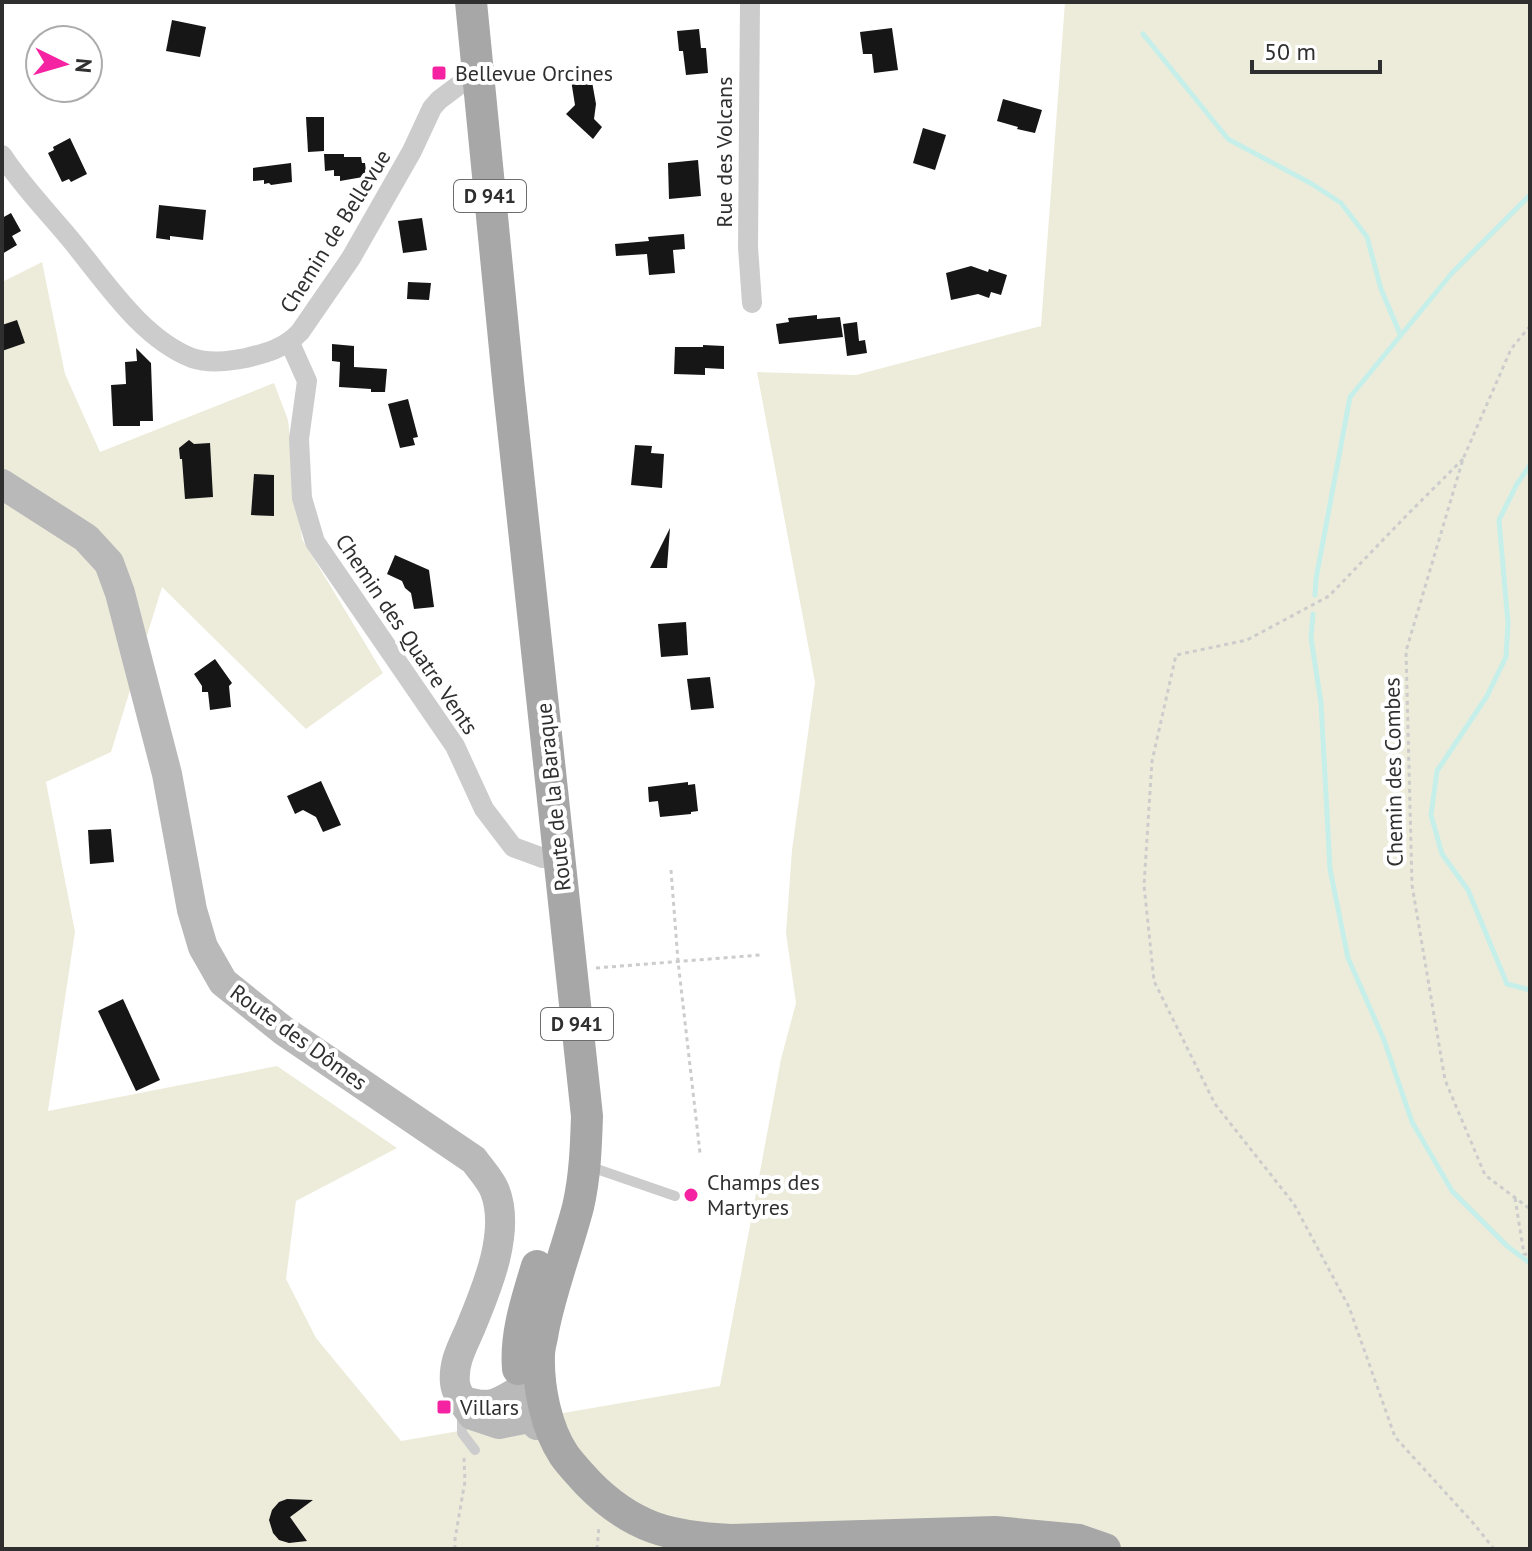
<svg xmlns="http://www.w3.org/2000/svg" width="1532" height="1551" font-family="'PT Sans',sans-serif">
	<rect width="100%" height="100%" fill="#fff"/>
	<!-- green -->
	<path fill="#edecdb" d="M1065 2H1530V1549H2V282L42 262 65 374 100 452 274 383 288 420 302 539 383 673 306 729 162 587 111 752 46 782 75 932 48 1111 277 1066 397 1148 296 1201 286 1279 316 1338 401 1441 720 1386 781 1059 796 1003 786 933 792 850 815 682 757 372 856 375 1041 326Z"/>
	<g fill="none" stroke-linecap="round" stroke-linejoin="round">
		<!-- stream -->
		<g stroke="#c6efe9" stroke-width="5">
			<path d="M1143 34 1228 139 1312 184 1341 203 1367 237 1381 289 1400 334"/>
			<path d="M1530 465 1517 484 1499 520 1508 623 1506 657 1487 696 1437 771 1431 815 1442 854 1468 890 1507 984 1530 990"/>
			<path d="M1315 595 1316 579 1350 397 1452 273 1530 195"/>
			<path d="M1313 614 1311 638 1321 703 1330 869 1348 958 1384 1040 1412 1122 1452 1191 1507 1246 1530 1263"/>
		</g>
	</g>
	<!-- building -->
	<g fill="#161616">
		<path d="M172 20 206 27 200 57 166 51Z"/>
		<path d="M892 28 898 70 874 73 872 54H863L860 32Z"/>
		<path d="M699 29 701 48H706L708 73 686 75 683 51H679L677 31Z"/>
		<path d="M591 76 596 104 594 119 602 127 593 139 566 114 575 105 571 80Z"/>
		<path d="M1003 99 1042 110 1035 133 1017 129 1018 127 997 121Z"/>
		<path d="M306 117H324V151L308 152Z"/>
		<path d="M923 128 946 135 935 170 913 163Z"/>
		<path d="M70 138 87 174 71 182 69 179 62 182 48 153 54 150 53 147Z"/>
		<path d="M324 154H344V157H361L362 163H365L366 171 363 177 340 181V176H334V170L325 171Z"/>
		<path d="M698 160 701 196 669 199 668 163Z"/>
		<path d="M291 163 292 182 271 185 269 183 264 184V180L253 181V168Z"/>
		<path d="M159 205 206 210 203 240 170 236V240L156 238Z"/>
		<path d="M11 213 21 231 12 236 17 245 2 254V218Z"/>
		<path d="M422 218 427 250 403 253 398 221Z"/>
		<path d="M684 234 685 249 673 250 675 273 649 275 647 254 616 256 615 244 649 241 648 237Z"/>
		<path d="M971 266 988 272 989 269 1007 275 1001 295 991 292 989 298 978 294 951 300 946 273Z"/>
		<path d="M408 282 431 283 429 300 407 299Z"/>
		<path d="M817 315V319L840 317 843 337 779 344 776 324 789 322 788 318Z"/>
		<path d="M17 320 25 343 2 351V325Z"/>
		<path d="M857 322 859 341 865 340 867 353 847 356 843 324Z"/>
		<path d="M332 344 354 346V367L387 369 385 392H371V389L339 387 340 362 332 361Z"/>
		<path d="M703 345 724 346V369L705 368V375L674 374 675 347H703Z"/>
		<path d="M136 348 151 363 153 421H140V426H113L111 385 126 384 125 362 137 361Z"/>
		<path d="M408 399 418 437 413 438 415 445 400 448 388 404Z"/>
		<path d="M189 440 194 444 210 443 213 497 185 499 182 459H180L179 448Z"/>
		<path d="M635 445 652 446 651 453 664 454 662 488 631 485Z"/>
		<path d="M254 474 274 475V516L251 515Z"/>
		<path d="M670 528 667 568H650Z"/>
		<path d="M395 555 429 570 434 607 414 609 411 593 405 588 402 581 387 574Z"/>
		<path d="M686 622 688 655 661 657 658 624Z"/>
		<path d="M215 659 232 683 229 686 231 707 210 710 208 692H202V686L194 674Z"/>
		<path d="M710 677 714 708 691 710 687 679Z"/>
		<path d="M321 781 341 825 323 832 316 817 303 810 295 814 287 796Z"/>
		<path d="M688 782V785L695 784 698 811 691 812V814L660 817 658 801 649 802 648 787Z"/>
		<path d="M111 829 114 862 90 864 88 830Z"/>
		<path d="M123 999 160 1080 136 1091 98 1011Z"/>
		<path d="M287 1499 313 1500 290 1517 307 1541 289 1543 279 1540 273 1533 269 1520 272 1510 279 1502Z"/>
	</g>
	<g fill="none" stroke-linecap="round" stroke-linejoin="round">
		<!-- path -->
		<g stroke="#ccc" stroke-width="3" stroke-dasharray="4 4" stroke-linecap="butt">
			<path d="M1530 326 1511 349 1463 459 1406 651 1412 885 1445 1080 1485 1175 1530 1209"/>
			<path d="M1463 459 1407 515 1329 596 1247 640 1176 655 1152 761 1144 885 1154 981 1215 1104 1294 1204 1349 1307 1395 1437 1474 1524 1494 1549"/>
			<path d="M671 870 678 961 700 1153"/>
			<path d="M596 968 760 955"/>
			<path d="M1515 1198 1524 1254 1530 1255"/>
			<path d="M455 1549V1539L465 1481 464 1457"/>
			<path d="M597 1549 599 1526"/>
		</g>
		<!-- lane -->
		<g stroke="#ccc" stroke-width="10">
			<path d="M588 1166 675 1196"/>
			<path d="M462 1414V1433L475 1450"/>
		</g>
		<!-- street -->
		<g stroke="#ccc" stroke-width="20">
			<path d="M750 2 748 247 752 303"/>
			<path d="M2 155C22 186 48 212 71 240 105 281 141 338 192 358 210 364 229 361 246 358 267 353 285 348 300 332L351 258 412 151 432 108 439 100 459 85 479 78"/>
			<path d="M290 343 307 381 299 439 302 498 315 542 455 746 484 809 513 847 543 858 559 856"/>
		</g>
		<!-- secondary -->
		<g stroke="#b9b9b9" stroke-width="30">
			<path d="M2 484 86 538 109 563 120 593 167 774 192 910 203 947 223 982 284 1031 474 1160C481 1170 491 1180 495 1191 511 1233 486 1290 470 1329 462 1347 453 1363 455 1383 456 1394 466 1406 472 1415L499 1424 534 1417 541 1386"/>
			<path d="M464 1401C490 1409 498 1404 520 1390L537 1425"/>
		</g>
		<!-- primary -->
		<g stroke="#a7a7a7" stroke-width="32">
			<path d="M471 2 509 390 587 1116C586 1147 585 1177 578 1207 567 1249 551 1289 543 1331 542 1339 539 1347 539 1355 538 1387 546 1428 564 1455 571 1465 580 1474 588 1483 632 1528 670 1537 731 1540L995 1532 1079 1540 1105 1549"/>
			<path d="M518 1369C515 1334 527 1299 537 1266"/>
		</g>
	</g>
	<!-- markers -->
	<g fill="#f522a2" stroke="#fff" stroke-width="3">
		<rect x="431" y="65" width="16" height="16" rx="4"/>
		<circle cx="691" cy="1195" r="8"/>
		<rect x="436" y="1399" width="16" height="16" rx="4"/>
	</g>
	<g text-anchor="middle" stroke-width="8" stroke-linejoin="round" paint-order="stroke">
		<!-- shield labels -->
		<g fill="#fff" stroke="#6d6d6d" stroke-width="2">
			<rect x="454" y="180" width="72" height="32" rx="6"/>
			<rect x="541" y="1008" width="72" height="32" rx="6"/>
		</g>
		<g font-size="20" font-weight="bold" fill="#2f2f2f">
			<text x="490" y="203">D 941</text>
			<text x="577" y="1031">D 941</text>
		</g>
		<!-- poi labels -->
		<g font-size="22" fill="#2f2f2f" stroke="#fff" text-anchor="start">
			<text x="455" y="81">Bellevue Orcines</text>
			<text x="707" y="1190">Champs des<tspan x="707" dy="25">Martyres</tspan></text>
			<text x="460" y="1415">Villars</text>
		</g>
		<!-- street labels -->
		<g font-size="22" fill="#2f2f2f" stroke="#fff">
			<text transform="translate(724 152) rotate(-90)" y="8">Rue des Volcans</text>
			<text transform="translate(335 231) rotate(-58)" y="8">Chemin de Bellevue</text>
			<text transform="translate(407 634) rotate(56)" y="8">Chemin des Quatre Vents</text>
			<text transform="translate(1393 772) rotate(-91)" y="8">Chemin des Combes</text>
			<text transform="translate(553 797) rotate(-96)" y="8">Route de la Baraque</text>
			<text transform="translate(299 1037) rotate(36)" y="8">Route des Dômes</text>
		</g>
	</g>
	<!-- border -->
	<rect width="1532" height="1551" fill="none" stroke="#2f2f2f" stroke-width="8"/>
	<!-- north arrow -->
	<g transform="translate(64 64) rotate(95)"><circle r="38" fill="#ffffff" stroke="#acacac" stroke-width="2"/>
	<path d="M0-6L14 30L0 20L-14 30Z" fill="#f522a2"/>
	<text y="-12" font-size="22" font-weight="bold" text-anchor="middle" fill="#2f2f2f">N</text>
	</g>
	<!-- scale -->
	<path d="M1252 60v12h128v-12" fill="none" stroke="#2f2f2f" stroke-width="4"/>
	<text x="1264" y="60" font-size="24" fill="#2f2f2f" stroke="#ffffff" stroke-width="6" paint-order="stroke">50 m</text>
</svg>
